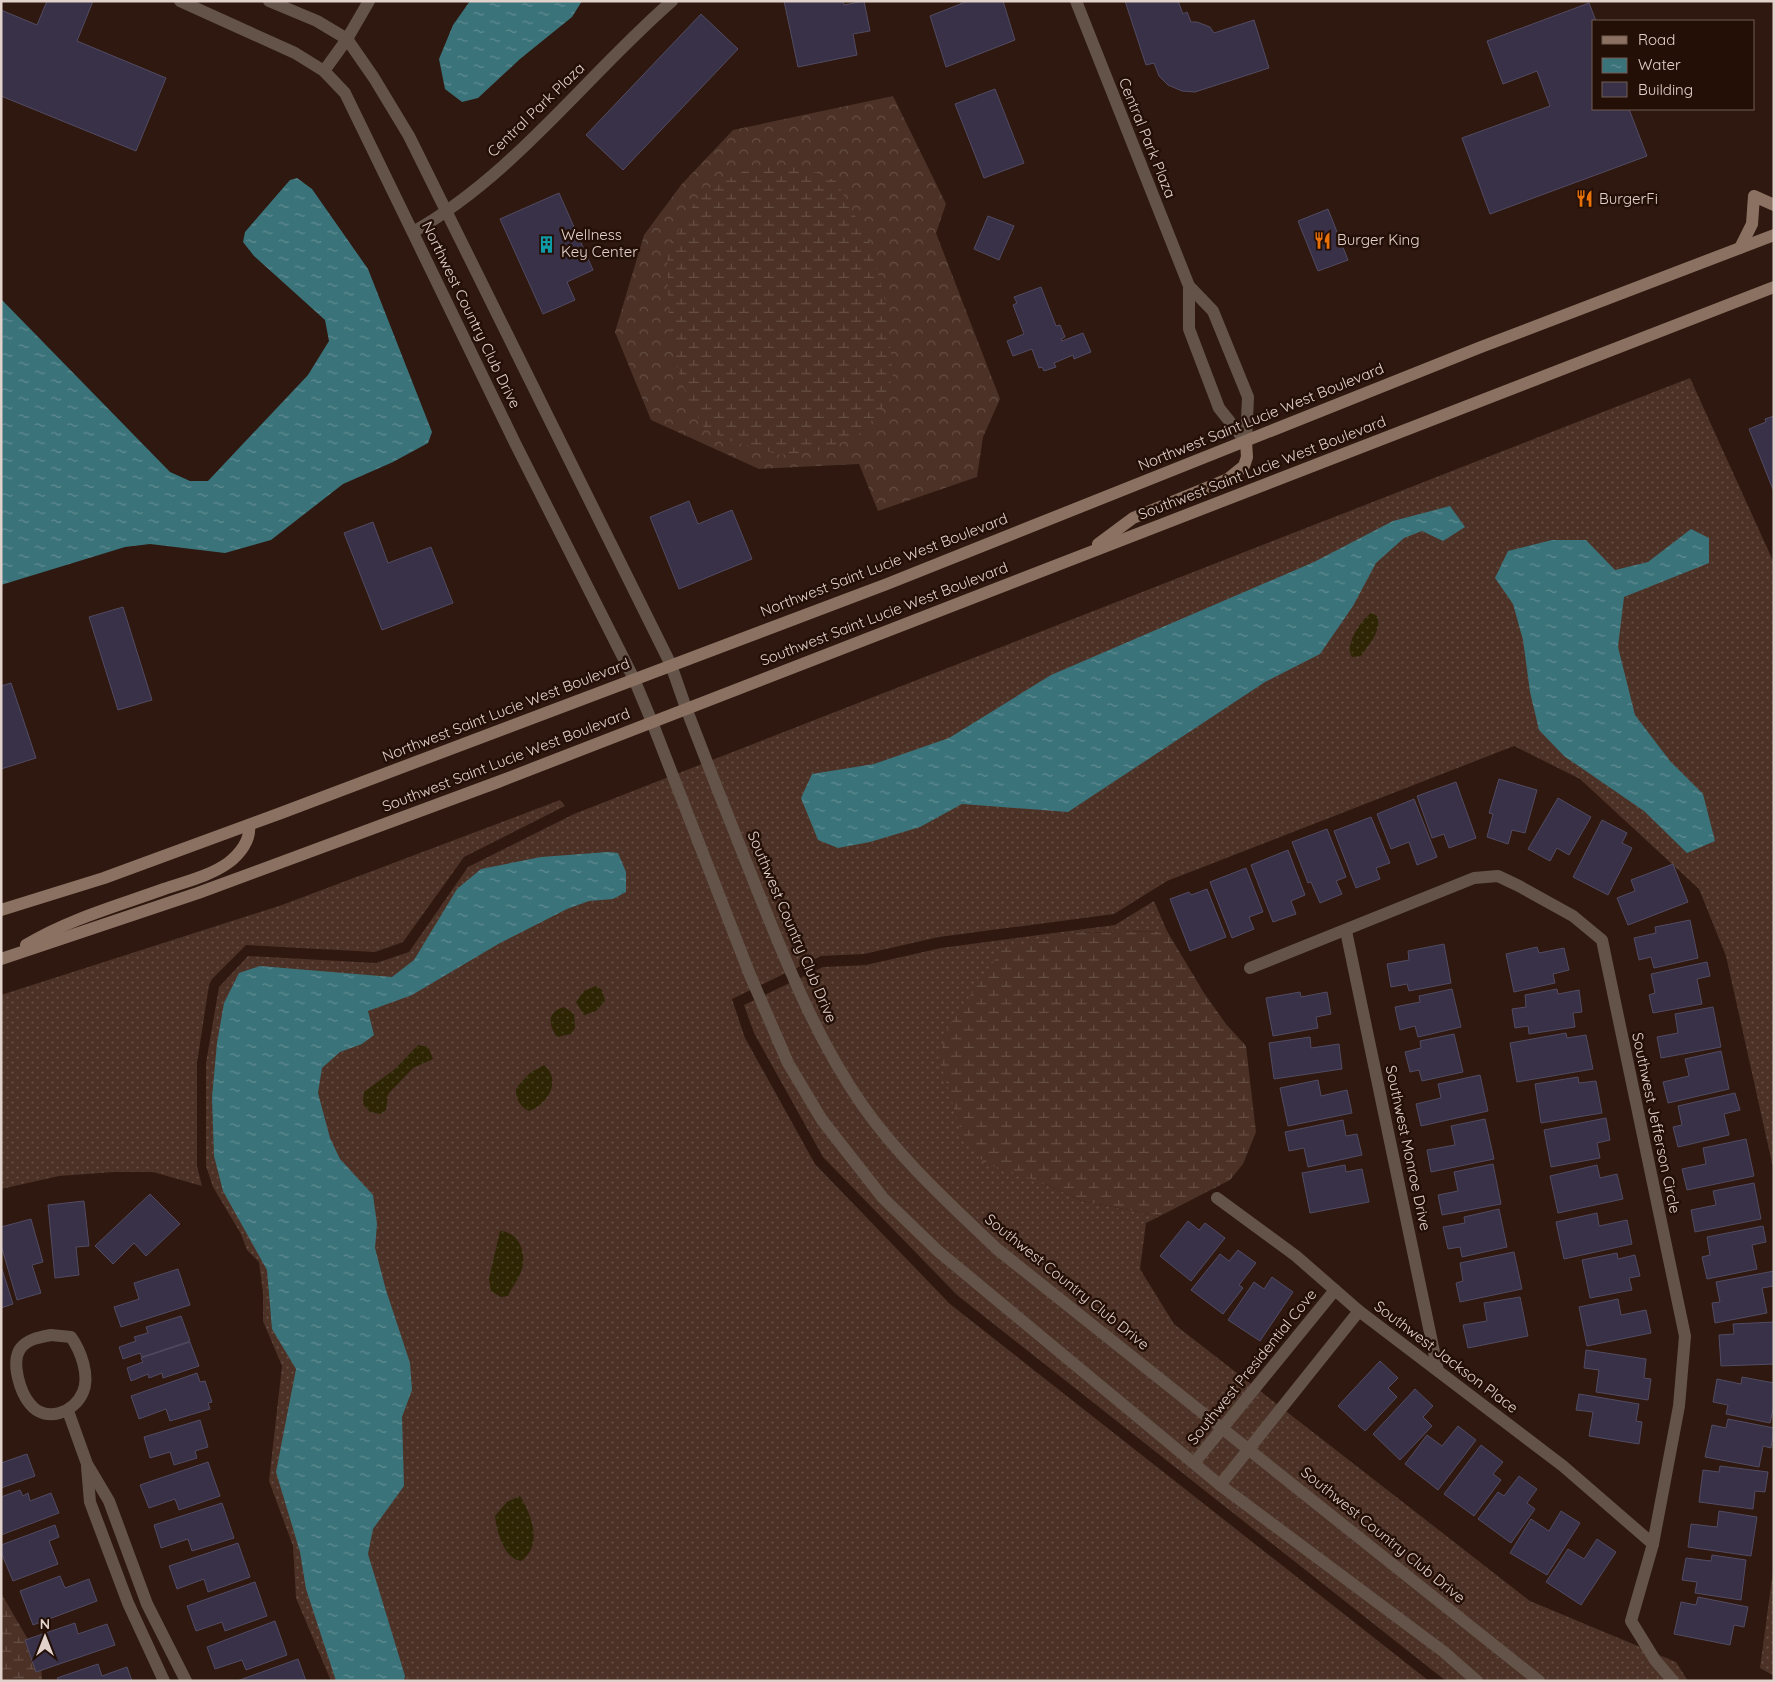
<svg xmlns="http://www.w3.org/2000/svg" width="1775" height="1682" font-family="Quicksand,sans-serif">
	<defs>
		<pattern id="grass-dots" width="8" height="8" patternUnits="userSpaceOnUse" patternTransform="scale(1.25)"><rect width="8" height="8" fill="#4b3126"/><path d="M2 2h.1M6 6h.1" fill="none" stroke="#654e44" stroke-width="1.8" stroke-linecap="round"/></pattern>
		<pattern id="forest-crowns" width="20" height="18" patternUnits="userSpaceOnUse" patternTransform="scale(1.25)"><rect width="20" height="18" fill="#4b3126"/><path d="M2 6a3 3 0 1 1 6 0M12 15a3 3 0 1 1 6 0" fill="none" stroke="#654e44"/></pattern>
		<pattern id="wetland-marsh" width="20" height="14" patternUnits="userSpaceOnUse" patternTransform="scale(1.25)"><rect width="20" height="14" fill="#4b3126"/><path d="M1 5h8M5 5V1M11 12h8M15 12V8" fill="none" stroke="#654e44"/></pattern>
		<pattern id="sand-dots" width="8" height="8" patternUnits="userSpaceOnUse" patternTransform="scale(1.25)"><rect width="8" height="8" fill="#2d2504"/><path d="M2 2h.1M6 6h.1" fill="none" stroke="#4b4427" stroke-width="1.8" stroke-linecap="round"/></pattern>
		<pattern id="water-ripples" width="26" height="14" patternUnits="userSpaceOnUse" patternTransform="scale(1.25)"><rect width="26" height="14" fill="#3b737a"/><path d="M2 4q2-2 4 0t4 0M15 11q2-2 4 0t4 0" fill="none" stroke="#608c92"/></pattern>
	</defs>
	<rect width="100%" height="100%" fill="#2e180f"/>
	<!-- grass -->
	<g fill="url(#grass-dots)">
		<path d="M1690 378 1774 563V1172L1726 956 1699 889 1580 779 1514 746 1167 881 1114 914 939 937 864 954 821 956 732 999 745 1038 815 1164 950 1304 1429 1681H331L296 1598 293 1546 269 1481 282 1366 263 1321V1293L259 1262 247 1250 241 1234 213 1187 206 1166V1063L219 987 248 956 376 963 409 952 468 867 574 814Z"/>
		<path d="M560 800 565 806 464 857 403 942 375 952 246 945 212 979 209 985 197 1063V1166L202 1186 153 1172H114L59 1176 1 1189V995L282 905Z"/>
		<path d="M1154 901 1167 931 1071 933 1041 1182 1082 1201 1160 1216 1146 1223 1140 1269 1174 1324 1530 1601 1676 1662 1688 1681H1446L957 1295 823 1157 754 1033 744 1005 823 967 866 965 941 948 1115 925Z"/>
		<path d="M1774 1563V1676L1760 1668Z"/>
	</g>
	<!-- forest -->
	<path fill="url(#forest-crowns)" d="M893 96 946 204 936 233 1000 399 983 437 977 477 878 511 859 464 759 469 651 420 615 332 644 235 681 185 733 130Z"/>
	<!-- wetland -->
	<g fill="url(#wetland-marsh)">
		<path d="M794 164 836 181 871 245 886 304 893 377 880 412 856 437 822 450 780 455 731 441 705 429 690 405 678 370 669 318 667 250 701 192 749 169Z"/>
		<path d="M1167 931 1204 993 1226 1024 1246 1046 1256 1132 1243 1164 1230 1180 1160 1216 1082 1201 1041 1182 984 1163 962 1134 939 1059 948 1028 1002 949 1071 933Z"/>
		<path d="M1 1593 41 1662 42 1681H1Z"/>
	</g>
	<!-- sand -->
	<g fill="url(#sand-dots)">
		<path d="M1371 613 1377 616C1382 631 1369 644 1361 656L1352 657C1344 645 1361 620 1371 613Z"/>
		<path d="M596 986 602 990 605 1001 596 1011 584 1015 576 1002 584 991Z"/>
		<path d="M564 1007 574 1014 575 1028 571 1034 557 1037C548 1024 547 1012 564 1007Z"/>
		<path d="M418 1045 428 1047 433 1059 413 1068 388 1094 386 1110 381 1114 370 1112 363 1104 364 1092 395 1069Z"/>
		<path d="M544 1065C562 1080 548 1104 529 1111 519 1106 516 1099 516 1088L530 1073Z"/>
		<path d="M500 1231C521 1232 528 1257 520 1274 517 1282 511 1288 508 1296L501 1297 491 1291 489 1279Z"/>
		<path d="M520 1496C532 1516 543 1545 521 1561 504 1559 497 1532 495 1516L507 1502Z"/>
	</g>
	<!-- water -->
	<g fill="url(#water-ripples)">
		<path d="M470 1H582L572 17 520 59 478 98 462 102 445 89 439 59 453 25Z"/>
		<path d="M297 178 312 189 368 269 432 432 428 443 393 462 343 484 271 540 225 553 150 544 125 547 1 585V299L170 472 190 481H208L308 375 329 341 325 320 254 256 243 242 245 232 290 180Z"/>
		<path d="M1450 506 1465 527 1443 541 1422 531 1404 538 1376 563 1353 606 1320 654 1265 682 1068 812 962 804 920 827 870 842 838 848 818 840 801 798 812 774 874 764 949 738 1051 675 1314 562 1393 521Z"/>
		<path d="M1691 529 1709 538V563L1624 597 1618 647 1635 715 1670 761 1703 794 1715 841 1687 853 1644 811 1564 756 1539 730 1530 692 1523 640 1513 604 1495 578 1508 551 1552 540H1586L1615 570 1648 562Z"/>
		<path d="M608 852 618 853 626 872V892L613 899 589 901 567 909 500 943 412 995 368 1011 374 1035 362 1044 340 1052 322 1068 318 1093 330 1138 340 1159 373 1195 377 1224 375 1248 386 1290 410 1363 412 1390 402 1417 404 1486 373 1529 368 1554 405 1676 404 1681H336L306 1589 300 1552 276 1472 296 1369 272 1329 267 1270 223 1191 214 1156 212 1097 217 1043 224 1003 239 973 260 966 392 977 414 960 457 889 481 869 541 857Z"/>
	</g>
	<!-- building -->
	<g fill="#383147" stroke="#524b62">
		<path d="M47 1H93L77 41 166 78 136 151 1 96V10L37 25Z"/>
		<path d="M784 1H843L844 5 864 1 870 31 853 34 857 55 798 67Z"/>
		<path d="M968 1H1003L1015 40 946 67 930 16Z"/>
		<path d="M1125 1H1178L1183 14 1187 12 1191 22H1197L1210 27 1214 33 1254 20 1269 68 1195 92 1182 91 1168 85 1159 76 1154 63 1146 65Z"/>
		<path d="M1589 3 1596 21H1594V109H1629L1647 156 1490 214 1462 138 1550 106 1537 71 1503 84 1487 41Z"/>
		<path d="M701 14 738 49 623 170 586 135Z"/>
		<path d="M995 89 1024 163 984 178 955 104Z"/>
		<path d="M559 193 593 270 567 282 575 300 543 314 500 219Z"/>
		<path d="M1328 209 1348 260 1318 271 1298 221Z"/>
		<path d="M988 216 1014 226 999 260 974 249Z"/>
		<path d="M1041 287 1056 326 1060 325 1065 337 1061 339 1062 341 1083 333 1091 352 1074 359 1073 355 1054 363 1056 367 1044 371 1042 367 1039 368 1032 349 1013 356 1007 341 1024 334 1013 305 1017 303 1014 297Z"/>
		<path d="M1774 416V492L1749 429 1766 422 1765 419Z"/>
		<path d="M689 501 698 524 732 510 752 559 679 589 650 517Z"/>
		<path d="M373 522 388 563 431 547 453 603 382 630 344 533Z"/>
		<path d="M123 607 152 700 118 710 89 617Z"/>
		<path d="M11 683 36 758 1 769V686Z"/>
		<path d="M1499 779 1537 790 1525 833 1512 830 1508 844 1487 837 1493 814 1489 813Z"/>
		<path d="M1456 782 1476 838 1449 848 1444 834 1432 838 1417 796Z"/>
		<path d="M1558 798 1591 817 1569 855 1557 848 1550 861 1528 849Z"/>
		<path d="M1414 799 1437 857 1417 865 1409 842 1391 849 1377 814Z"/>
		<path d="M1371 817 1390 863 1376 868 1380 879 1356 888 1334 831Z"/>
		<path d="M1602 820 1627 833 1622 843 1632 848 1608 895 1573 877Z"/>
		<path d="M1327 829 1346 877 1336 881 1342 894 1320 903 1311 882 1308 883 1292 842Z"/>
		<path d="M1288 850 1305 895 1291 901 1296 914 1273 922 1251 865Z"/>
		<path d="M1673 864 1688 902 1628 925 1617 898 1635 891 1631 880Z"/>
		<path d="M1246 868 1263 912 1249 917 1254 929 1232 938 1210 882Z"/>
		<path d="M1207 889 1226 937 1190 951 1170 899 1189 892 1191 895Z"/>
		<path d="M1690 920 1698 958 1654 968 1651 957 1639 960 1634 938 1656 933 1655 927Z"/>
		<path d="M1444 944 1451 983 1409 991 1407 984 1391 987 1387 964 1409 960 1408 951Z"/>
		<path d="M1537 947 1539 953 1564 948 1569 970 1553 974 1555 983 1514 992 1506 954Z"/>
		<path d="M1707 962 1710 976 1697 979 1702 1004 1653 1013 1649 995 1655 993 1651 974Z"/>
		<path d="M1452 989 1461 1027 1418 1037 1415 1026 1400 1030 1395 1007 1420 1002 1419 996Z"/>
		<path d="M1557 989 1558 994 1579 990 1582 1012 1573 1013 1575 1027 1529 1034 1528 1026 1515 1028 1512 1009 1526 1007 1525 995Z"/>
		<path d="M1300 992 1301 997 1327 992 1331 1014 1316 1017 1318 1028 1273 1036 1266 998Z"/>
		<path d="M1713 1007 1721 1047 1661 1058 1657 1037 1678 1033 1675 1014Z"/>
		<path d="M1566 1033 1567 1038 1586 1035 1593 1069 1517 1082 1510 1043Z"/>
		<path d="M1454 1034 1463 1072 1422 1081 1419 1070 1410 1072 1405 1052 1421 1048 1420 1041Z"/>
		<path d="M1310 1037 1311 1048 1339 1044 1342 1069 1274 1079 1269 1043Z"/>
		<path d="M1721 1051 1729 1089 1668 1103 1663 1082 1689 1076 1685 1059Z"/>
		<path d="M1480 1075 1488 1111 1421 1126 1416 1104 1441 1098 1438 1084Z"/>
		<path d="M1578 1077 1579 1083 1596 1081 1602 1113 1541 1123 1535 1084Z"/>
		<path d="M1318 1080 1321 1096 1347 1090 1352 1113 1288 1126 1280 1088Z"/>
		<path d="M1735 1093 1740 1110 1724 1114 1729 1135 1678 1147 1673 1127 1682 1125 1678 1106Z"/>
		<path d="M1606 1118 1610 1140 1597 1143 1600 1158 1551 1167 1544 1130Z"/>
		<path d="M1485 1119 1494 1159 1431 1172 1427 1150 1455 1145 1451 1126Z"/>
		<path d="M1343 1120 1346 1136 1357 1134 1362 1155 1308 1167 1304 1148 1289 1151 1285 1132Z"/>
		<path d="M1746 1139 1754 1176 1687 1190 1682 1169 1706 1164 1703 1148Z"/>
		<path d="M1493 1164 1501 1204 1442 1215 1438 1195 1458 1191 1454 1172Z"/>
		<path d="M1345 1165 1346 1172 1362 1169 1369 1202 1310 1213 1302 1173Z"/>
		<path d="M1597 1165 1600 1178 1617 1174 1623 1199 1558 1213 1550 1176Z"/>
		<path d="M1754 1183 1761 1219 1695 1232 1691 1210 1716 1205 1713 1191Z"/>
		<path d="M150 1194 180 1224 146 1256 134 1243 113 1264 95 1246Z"/>
		<path d="M84 1201 89 1246 76 1247 79 1275 55 1278 48 1205Z"/>
		<path d="M1499 1209 1507 1247 1462 1257 1460 1247 1448 1249 1443 1227 1465 1223 1464 1217Z"/>
		<path d="M1597 1213 1599 1226 1627 1220 1632 1244 1564 1259 1556 1222Z"/>
		<path d="M31 1219 43 1262 32 1265 41 1293 17 1300 1 1245V1227Z"/>
		<path d="M1188 1221 1199 1230 1205 1223 1225 1238 1191 1281 1160 1256Z"/>
		<path d="M1763 1226 1766 1242 1752 1245 1757 1269 1707 1279 1702 1257 1710 1255 1707 1237Z"/>
		<path d="M1238 1250 1256 1263 1239 1285 1243 1288 1223 1314 1191 1290 1220 1254 1229 1261Z"/>
		<path d="M1514 1252 1522 1289 1460 1302 1456 1283 1463 1281 1460 1263Z"/>
		<path d="M1617 1253 1618 1259 1635 1255 1640 1276 1629 1278 1632 1290 1590 1298 1582 1260Z"/>
		<path d="M1 1266 13 1304 1 1308Z"/>
		<path d="M178 1269 190 1305 121 1327 114 1307 139 1299 134 1283Z"/>
		<path d="M1774 1271V1286L1762 1288 1767 1313 1715 1323 1712 1303 1720 1302 1716 1282Z"/>
		<path d="M1272 1277 1293 1292 1260 1341 1228 1320 1254 1282 1264 1289Z"/>
		<path d="M1520 1297 1528 1336 1468 1348 1463 1325 1487 1321 1484 1303Z"/>
		<path d="M1618 1299 1621 1315 1646 1310 1651 1333 1587 1346 1579 1307Z"/>
		<path d="M181 1316 190 1341 142 1357 140 1353 123 1359 119 1347 136 1341 134 1337 148 1333 146 1327Z"/>
		<path d="M1774 1322V1364L1721 1366 1719 1335 1734 1334 1733 1324Z"/>
		<path d="M190 1342 199 1366 163 1378 162 1373 149 1378 148 1374 131 1381 127 1368 143 1362 141 1358Z"/>
		<path d="M1586 1350 1646 1359 1644 1378 1651 1379 1648 1400 1596 1392 1599 1370 1584 1368Z"/>
		<path d="M1380 1361 1398 1378 1388 1388 1397 1397 1365 1431 1338 1406Z"/>
		<path d="M197 1373 200 1382 205 1381 212 1402 208 1403 210 1409 170 1421 166 1409 139 1419 131 1396Z"/>
		<path d="M1742 1377 1774 1383V1405L1770 1423 1726 1414 1728 1405 1713 1402 1717 1379 1741 1384Z"/>
		<path d="M1415 1389 1433 1406 1423 1417 1432 1426 1400 1460 1373 1434Z"/>
		<path d="M1579 1394 1639 1404 1636 1421 1642 1422 1639 1444 1589 1436 1593 1412 1576 1410Z"/>
		<path d="M1728 1419 1774 1428 1771 1448 1763 1446 1759 1467 1705 1457 1712 1425 1726 1428Z"/>
		<path d="M200 1420 208 1447 195 1451 197 1458 174 1465 170 1452 150 1458 144 1437Z"/>
		<path d="M1458 1426 1476 1440 1438 1490 1405 1464 1427 1435 1442 1446Z"/>
		<path d="M1481 1445 1503 1462 1493 1474 1501 1480 1474 1516 1444 1494Z"/>
		<path d="M27 1454 35 1476 1 1488V1463Z"/>
		<path d="M208 1462 220 1496 179 1510 175 1499 149 1508 140 1485Z"/>
		<path d="M1720 1466 1768 1472 1765 1492 1755 1491 1753 1509 1699 1502 1703 1470 1719 1472Z"/>
		<path d="M1519 1476 1537 1489 1527 1503 1535 1509 1511 1543 1478 1519 1498 1492 1504 1496Z"/>
		<path d="M20 1490 23 1496 28 1493 30 1501 51 1493 59 1513 1 1535V1497Z"/>
		<path d="M222 1503 234 1538 192 1551 188 1539 161 1548 154 1525Z"/>
		<path d="M1561 1511 1580 1523 1547 1575 1510 1553 1531 1519 1549 1531Z"/>
		<path d="M1719 1511 1757 1517 1751 1556 1688 1547 1691 1524 1717 1527Z"/>
		<path d="M55 1525 59 1537 49 1541 58 1564 13 1581 1 1552V1545Z"/>
		<path d="M1597 1539 1616 1552 1581 1605 1546 1582 1568 1549 1584 1559Z"/>
		<path d="M238 1543 250 1577 208 1592 204 1579 177 1589 169 1566Z"/>
		<path d="M1712 1555 1746 1560 1741 1600 1695 1593 1697 1582 1682 1580 1686 1558 1711 1561Z"/>
		<path d="M60 1576 65 1588 89 1579 97 1601 33 1625 20 1591Z"/>
		<path d="M255 1582 267 1616 225 1631 222 1622 196 1631 187 1606Z"/>
		<path d="M1698 1597 1748 1607 1744 1627 1734 1625 1730 1645 1674 1634 1681 1602 1696 1605Z"/>
		<path d="M275 1621 287 1655 246 1670 242 1660 215 1669 207 1647Z"/>
		<path d="M75 1623 78 1634 107 1624 115 1645 36 1672 25 1640Z"/>
		<path d="M298 1659 306 1681H237Z"/>
		<path d="M98 1664 102 1676 127 1667 132 1681H59L57 1678Z"/>
	</g>
	<g fill="none" stroke-linecap="round" stroke-linejoin="round">
		<!-- minor -->
		<g stroke="#645349" stroke-width="12">
			<path d="M1076 1 1189 286V329L1219 408 1246 442"/>
			<path d="M324 71 347 39 369 1"/>
			<path d="M413 232C514 175 585 77 672 1"/>
			<path d="M1189 286 1213 311 1248 397 1246 442"/>
			<path d="M686 708C711 773 736 837 762 902 790 972 819 1043 863 1106 901 1160 950 1204 997 1249L1539 1681"/>
			<path d="M652 722 750 975 788 1063 822 1120 883 1198 938 1251 1220 1485 1444 1652 1477 1681"/>
			<path d="M1346 931 1438 1371"/>
			<path d="M1250 968 1474 878 1498 876 1519 886 1573 916 1602 940 1685 1336 1679 1406 1653 1544 1631 1621 1655 1660 1673 1681"/>
			<path d="M1217 1198 1296 1256 1359 1311 1563 1466 1653 1544"/>
			<path d="M51 1335 71 1337C81 1351 90 1376 83 1392 75 1412 46 1424 30 1404 20 1392 11 1363 20 1349 27 1339 40 1337 51 1335Z"/>
			<path d="M68 1411 87 1464 109 1501 147 1604 186 1681"/>
			<path d="M1194 1463 1335 1290"/>
			<path d="M87 1467 90 1502 128 1603 164 1681"/>
			<path d="M1220 1485 1359 1311"/>
		</g>
		<!-- tertiary -->
		<g stroke="#645349" stroke-width="12">
			<path d="M180 1 295 53 324 71 345 93 515 443 634 679 652 722"/>
			<path d="M269 1 317 21 347 39 374 78 409 136 671 665 686 708"/>
		</g>
		<!-- secondary -->
		<g stroke="#8b7161" stroke-width="12">
			<path d="M1740 248 1752 224 1754 196 1774 205"/>
			<path d="M1098 544 1133 518 1228 479 1244 466 1247 457 1246 442"/>
			<path d="M1 910 104 878 281 813 887 584 1481 347 1774 235"/>
			<path d="M26 945C69 919 117 906 164 889 184 882 210 876 228 863 240 854 251 840 249 825"/>
			<path d="M1 959 198 893 498 782 1774 287"/>
		</g>
	</g>
	<!-- icons -->
	<defs>
		<symbol id="restaurant-bare" viewBox="-9 -9 18 18"><path d="M-5-6h1v4h1v-4h1v4h1v-4h1v5L-1.5 .5V6h-2V.5L-5-1ZM5-6V6H3V1.5H1.5Q1.5-4 5-6Z" fill="#e8710a" stroke="#240f06" stroke-width="2.5" paint-order="stroke"/></symbol>
		<symbol id="building-bare" viewBox="-9 -9 18 18"><path d="M-4-6H4V6H1V3H-1V6H-4ZM-2.5-4.3h1.7v1.8h-1.7ZM.8-4.3h1.7v1.8H.8ZM-2.5-1h1.7V.8h-1.7ZM.8-1h1.7V.8H.8Z" fill="#0f9aa8" stroke="#240f06" stroke-width="2.5" paint-order="stroke"/></symbol>
	</defs>
	<g fill-rule="evenodd">
		<use href="#restaurant-bare" x="1572" y="186" width="25" height="25"/>
		<use href="#restaurant-bare" x="1310" y="228" width="25" height="25"/>
		<use href="#building-bare" x="534" y="232" width="25" height="25"/>
	</g>
	<g text-anchor="middle" stroke-width="5" stroke-linejoin="round" paint-order="stroke">
		<!-- street labels -->
		<g font-size="15" fill="#e2d2cc" stroke="#240f06">
			<text transform="translate(536 110) rotate(-44)" y="5">Central Park Plaza</text>
			<text transform="translate(1147 138) rotate(68)" y="5">Central Park Plaza</text>
			<text transform="translate(471 315) rotate(64)" y="5">Northwest Country Club Drive</text>
			<text transform="translate(1261 417) rotate(-22)" y="5">Northwest Saint Lucie West Boulevard</text>
			<text transform="translate(1262 468) rotate(-21)" y="5">Southwest Saint Lucie West Boulevard</text>
			<text transform="translate(884 565) rotate(-21)" y="5">Northwest Saint Lucie West Boulevard</text>
			<text transform="translate(884 614) rotate(-21)" y="5">Southwest Saint Lucie West Boulevard</text>
			<text transform="translate(506 710) rotate(-21)" y="5">Northwest Saint Lucie West Boulevard</text>
			<text transform="translate(506 760) rotate(-21)" y="5">Southwest Saint Lucie West Boulevard</text>
			<text transform="translate(792 927) rotate(67)" y="5">Southwest Country Club Drive</text>
			<text transform="translate(1656 1123) rotate(78)" y="5">Southwest Jefferson Circle</text>
			<text transform="translate(1408 1148) rotate(78)" y="5">Southwest Monroe Drive</text>
			<text transform="translate(1067 1282) rotate(39)" y="5">Southwest Country Club Drive</text>
			<text transform="translate(1446 1357) rotate(37)" y="5">Southwest Jackson Place</text>
			<text transform="translate(1252 1367) rotate(-51)" y="5">Southwest Presidential Cove</text>
			<text transform="translate(1383 1535) rotate(39)" y="5">Southwest Country Club Drive</text>
		</g>
		<!-- poi labels -->
		<g font-size="15" fill="#e2d2cc" stroke="#240f06" text-anchor="start">
			<text x="1599" y="204">BurgerFi</text>
			<text x="561" y="240">Wellness<tspan x="561" dy="17">Key Center</tspan></text>
			<text x="1337" y="245">Burger King</text>
		</g>
	</g>
	<!-- border -->
	<rect width="1775" height="1682" fill="none" stroke="#e2d2cc" stroke-width="5"/>
	<!-- legend -->
	<rect x="1592" y="20" width="162" height="90" fill="#240f06" stroke="#705d55"/>
	<rect x="1602" y="36" width="25" height="8" fill="#8b7161" stroke="#705d55"/>
	<text x="1638" y="45" font-size="15" fill="#e2d2cc">Road</text>
	<rect x="1602" y="58" width="25" height="15" fill="url(#water-ripples)" stroke="#705d55"/>
	<text x="1638" y="70" font-size="15" fill="#e2d2cc">Water</text>
	<rect x="1602" y="82" width="25" height="15" fill="#383147" stroke="#705d55"/>
	<text x="1638" y="95" font-size="15" fill="#e2d2cc">Building</text>
	<!-- north arrow -->
	<g transform="translate(45 1637)" stroke="#240f06" stroke-width="4" paint-order="stroke">
	<path d="M0-4L9 19L0 12L-9 19Z" fill="#e2d2cc"/>
	<text y="-8" font-size="14" font-weight="bold" text-anchor="middle" fill="#e2d2cc">N</text>
	</g>
</svg>
